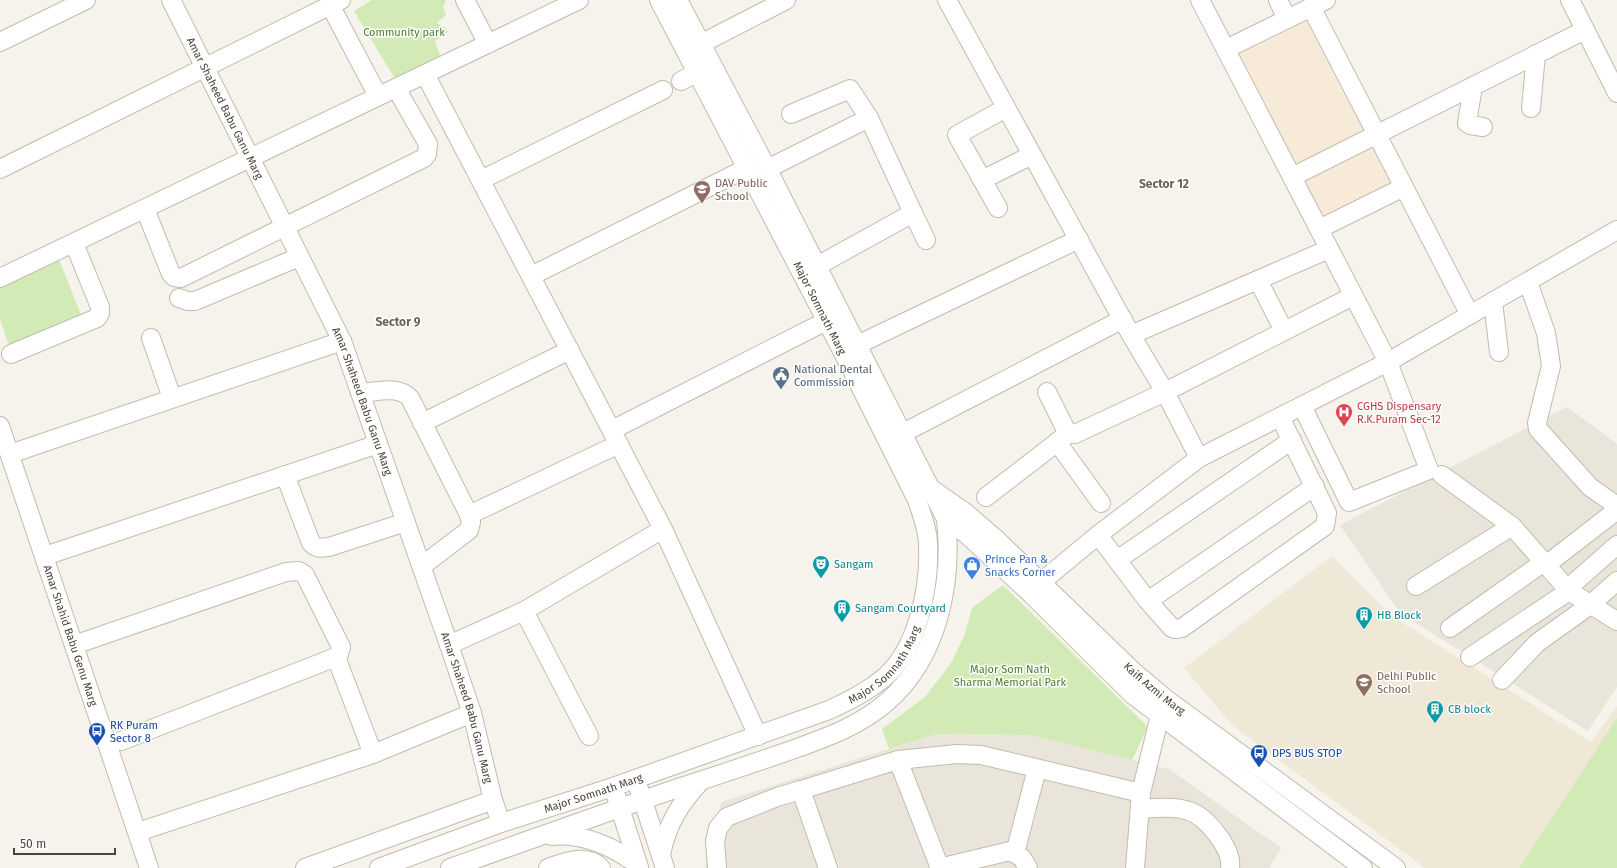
<svg xmlns="http://www.w3.org/2000/svg" width="1617" height="868" font-family="'Fira Sans',sans-serif">
	<rect width="100%" height="100%" fill="#f6f3ec"/>
	<!-- residential -->
	<g fill="#eae5da">
		<path d="M1567 407 1617 444V687L1588 731 1400 613 1340 525Z"/>
		<path d="M936 734 1030 735 1169 769 1281 848 1269 868H706L705 866 721 802Z"/>
	</g>
	<!-- commercial -->
	<path fill="#f7ead8" d="M1309 11 1398 185 1320 225 1231 50Z"/>
	<!-- education -->
	<path fill="#efe8d6" d="M1332 556 1392 616 1591 742 1617 706V868H1425L1233 726 1184 668Z"/>
	<!-- green -->
	<g fill="#d2eab5">
		<path d="M372 0H446L443 7 446 15 437 23 446 28 448 32 435 41 441 59 398 80 394 77 354 11Z"/>
		<path d="M58 257 81 315 9 346 0 319V284Z"/>
		<path d="M1003 585 1148 727 1132 760 1030 735 936 734 889 749 882 729 925 697 951 663 965 634 972 608Z"/>
		<path d="M1617 718V868H1519Z"/>
	</g>
	<g fill="none" stroke-linecap="round" stroke-linejoin="round">
		<defs>
			<g id="minor">
				<path id="s1" d="M171 0 342 341 449 645 472 713 493 800 501 823"/>
				<path d="M465 0 488 44"/>
				<path d="M947 0 1131 335 1165 392 1199 458"/>
				<path d="M1200 0 1388 362 1429 470 1349 502 1302 406"/>
				<path d="M1278 0 1287 19"/>
				<path d="M1570 0 1617 93"/>
				<path d="M330 5 378 96"/>
				<path d="M1311 7 1470 315"/>
				<path d="M0 42 86 0"/>
				<path d="M691 49 786 0"/>
				<path d="M1226 49 1326 0"/>
				<path d="M425 74 663 529 758 736"/>
				<path d="M681 81 698 72"/>
				<path d="M1473 86 1467 123 1470 125 1483 127"/>
				<path d="M1531 108 1536 54"/>
				<path d="M791 114 850 89 869 118"/>
				<path d="M0 169 341 0"/>
				<path d="M767 169 869 118 913 213"/>
				<path d="M1292 177 1585 30"/>
				<path d="M481 180 663 90"/>
				<path d="M982 180 1032 155"/>
				<path d="M998 208 957 135 1006 108"/>
				<path d="M145 209 171 274 174 277 181 278 424 158 427 154 428 144 396 88"/>
				<path d="M1319 229 1404 187"/>
				<path d="M817 266 913 213 926 240"/>
				<path d="M531 276 747 168"/>
				<path d="M0 278 579 0"/>
				<path d="M1258 280 1284 331"/>
				<path d="M1528 282 1546 333 1551 366 1537 423 1538 429 1590 487 1617 506"/>
				<path d="M179 298 188 301H195L299 257"/>
				<path d="M1493 302 1499 352"/>
				<path d="M1131 335 1329 249"/>
				<path d="M151 338 172 398"/>
				<path d="M857 345 1079 239"/>
				<path d="M11 354 97 318 100 313V307L74 243"/>
				<path d="M1047 392 1066 430 1069 433 1075 434 1165 392 1353 296"/>
				<path d="M360 393C376 392 398 385 410 398L469 515 471 522 469 530 422 566"/>
				<path d="M422 423 570 350"/>
				<path id="s2" d="M0 426 149 868"/>
				<path d="M612 430 838 315"/>
				<path d="M903 433 1123 319"/>
				<path d="M1057 442 1101 503"/>
				<path d="M10 454 342 341"/>
				<path d="M285 475 311 543C317 549 321 548 329 547L406 522"/>
				<path d="M1442 475 1512 526 1569 591 1617 621"/>
				<path id="s3" d="M933 490 966 513 995 538 1135 673 1166 699 1396 868"/>
				<path d="M986 497 1069 433"/>
				<path d="M469 515 619 444"/>
				<path d="M946 519 966 534 1030 593 1133 695 1363 868"/>
				<path d="M1098 535 1148 601 1172 628 1175 629 1182 628 1325 526 1327 513 1280 417"/>
				<path d="M45 556 378 444"/>
				<path d="M1117 560 1292 440"/>
				<path d="M1546 565 1617 510"/>
				<path d="M1416 586 1512 526"/>
				<path d="M1567 589 1617 545"/>
				<path d="M1030 593 1040 583 1098 535 1199 458 1388 362 1617 230"/>
				<path d="M1148 601 1315 486"/>
				<path d="M524 611 589 736"/>
				<path d="M1450 628 1544 562"/>
				<path d="M74 645 286 572 299 571 305 575 341 647 339 654 336 657 121 741"/>
				<path d="M449 645 524 611 663 529"/>
				<path d="M336 657 373 754"/>
				<path d="M1470 657 1569 591"/>
				<path d="M1502 680 1537 643 1590 605 1617 581"/>
				<path d="M898 760 940 868"/>
				<path d="M639 789 665 868"/>
				<path d="M1141 793 1157 727 1164 705"/>
				<path d="M616 796 639 867"/>
				<path d="M1140 809C1156 808 1174 806 1189 811 1206 816 1233 849 1230 868"/>
				<path d="M138 832 373 754 472 713"/>
				<path d="M552 836C584 833 612 846 638 865"/>
				<path d="M1015 853 1037 769"/>
				<path d="M661 854C668 823 679 805 700 782"/>
				<path d="M305 868 493 800"/>
				<path id="s4" d="M379 868 501 823 613 787 829 710C849 701 869 691 886 676 918 647 930 586 928 545 928 530 922 515 917 500L850 366 659 0"/>
				<path d="M450 868C527 841 604 813 681 787 716 776 751 764 786 752 822 739 859 727 888 701 938 657 953 583 946 519L769 172 678 0"/>
				<path d="M548 868C565 862 587 853 601 868"/>
				<path d="M717 868 715 841 718 828 727 817 777 797 801 790"/>
				<path d="M828 868 801 790 898 760 957 754 981 755 1141 793 1135 868"/>
				<path d="M939 868 1010 851 1022 858 1028 868"/>
			</g>
		</defs>
		<!-- minor casing -->
		<use href="#minor" stroke="#c2bbae" stroke-width="20"/>
		<!-- minor -->
		<use href="#minor" stroke="#fff" stroke-width="18"/>
	</g>
	<!-- icons -->
	<defs>
		<symbol id="school-pin" viewBox="-11 -11 22 30"><path d="M0 17L-7.5 6A9.5 9.5 0 1 1 7.5 6Z" fill="#8d6e63" stroke="#fff"/><path d="M0-5L7-2L0 1L-7-2ZM-4 1L0 2.5L4 1V4Q0 6-4 4Z" fill="#fff"/></symbol>
		<symbol id="civic-pin" viewBox="-11 -11 22 30"><path d="M0 17L-7.5 6A9.5 9.5 0 1 1 7.5 6Z" fill="#5c6f8a" stroke="#fff"/><path d="M-.6-6.5H3V-4.5H.6V-3L4-1V1h2V6H-6V1h2V-1L-.6-3ZM-1.2 2.5V6h2.4V2.5Z" fill="#fff"/></symbol>
		<symbol id="hospital-pin" viewBox="-11 -11 22 30"><path d="M0 17L-7.5 6A9.5 9.5 0 1 1 7.5 6Z" fill="#e0444e" stroke="#fff"/><path d="M-5-5h3v3.5h4V-5h3V5h-3V1.5h-4V5h-3Z" fill="#fff"/></symbol>
		<symbol id="theatre-pin" viewBox="-11 -11 22 30"><path d="M0 17L-7.5 6A9.5 9.5 0 1 1 7.5 6Z" fill="#0f9aa8" stroke="#fff"/><path d="M-5-5.5Q0-4 5-5.5V0Q5 5 0 6Q-5 5-5 0ZM-3.3-2.5H-1v1.5H-3.3ZM1-2.5H3.3v1.5H1ZM-2.8 1Q0 5.5 2.8 1Z" fill="#fff"/></symbol>
		<symbol id="shop-pin" viewBox="-11 -11 22 30"><path d="M0 17L-7.5 6A9.5 9.5 0 1 1 7.5 6Z" fill="#3f7fe0" stroke="#fff"/><path d="M-5-2.5h2.3a2.7 3.5 0 0 1 5.4 0H5L5.5 6h-11ZM-1.5-2.5h3a1.5 2.3 0 0 0-3 0Z" fill="#fff"/></symbol>
		<symbol id="building-pin" viewBox="-11 -11 22 30"><path d="M0 17L-7.5 6A9.5 9.5 0 1 1 7.5 6Z" fill="#0f9aa8" stroke="#fff"/><path d="M-4-6H4V6H1V3H-1V6H-4ZM-2.5-4.3h1.7v1.8h-1.7ZM.8-4.3h1.7v1.8H.8ZM-2.5-1h1.7V.8h-1.7ZM.8-1h1.7V.8H.8Z" fill="#fff"/></symbol>
		<symbol id="bus-pin" viewBox="-11 -11 22 30"><path d="M0 17L-7.5 6A9.5 9.5 0 1 1 7.5 6Z" fill="#1a4fb4" stroke="#fff"/><path d="M-5-6H5V4H4V6H2V4H-2V6H-4V4H-5ZM-3.5-4V0h7V-4ZM-3.5 1.2v1.5H-2V1.2ZM2 1.2v1.5H3.5V1.2Z" fill="#fff"/></symbol>
	</defs>
	<g fill-rule="evenodd">
		<use href="#school-pin" x="692" y="179" width="20" height="27"/>
		<use href="#civic-pin" x="771" y="365" width="20" height="27"/>
		<use href="#hospital-pin" x="1334" y="402" width="20" height="27"/>
		<use href="#theatre-pin" x="811" y="554" width="20" height="27"/>
		<use href="#shop-pin" x="962" y="555" width="20" height="27"/>
		<use href="#building-pin" x="832" y="598" width="20" height="27"/>
		<use href="#building-pin" x="1354" y="605" width="20" height="27"/>
		<use href="#school-pin" x="1354" y="672" width="20" height="27"/>
		<use href="#building-pin" x="1425" y="699" width="20" height="27"/>
		<use href="#bus-pin" x="87" y="721" width="20" height="27"/>
		<use href="#bus-pin" x="1249" y="743" width="20" height="27"/>
	</g>
	<g text-anchor="middle" stroke-width="3" stroke-linejoin="round" paint-order="stroke">
		<!-- park labels -->
		<g font-size="11" fill="#4a7f2a" stroke="#fff">
			<text x="404" y="36">Community park</text>
			<text x="1010" y="673">Major Som Nath<tspan x="1010" dy="13">Sharma Memorial Park</tspan></text>
		</g>
		<!-- street labels -->
		<g font-size="11" fill="#4b4439" stroke="#fff">
			<text dy="4" stroke="none"><textPath href="#s1" startOffset="121">Amar Shaheed Babu Ganu Marg</textPath></text>
			<text transform="translate(820 308) rotate(63)" y="4">Major Somnath Marg</text>
			<text dy="4" stroke="none"><textPath href="#s1" startOffset="445">Amar Shaheed Babu Ganu Marg</textPath></text>
			<text dy="4" stroke="none"><textPath href="#s2" startOffset="221">Amar Shahid Babu Genu Marg</textPath></text>
			<text dy="4" stroke="none"><textPath href="#s4" startOffset="551">Major Somnath Marg</textPath></text>
			<text dy="4" stroke="none"><textPath href="#s3" startOffset="298">Kaifi Azmi Marg</textPath></text>
			<text dy="4" stroke="none"><textPath href="#s1" startOffset="769">Amar Shaheed Babu Ganu Marg</textPath></text>
			<text dy="4" stroke="none"><textPath href="#s4" startOffset="227">Major Somnath Marg</textPath></text>
		</g>
		<!-- education labels -->
		<g font-size="11" fill="#785e54" stroke="#fff" text-anchor="start">
			<text x="715" y="187">DAV Public<tspan x="715" dy="13">School</tspan></text>
			<text x="1377" y="680">Delhi Public<tspan x="1377" dy="13">School</tspan></text>
		</g>
		<!-- service labels -->
		<g font-size="11" fill="#4e5e75" stroke="#fff" text-anchor="start">
			<text x="794" y="373">National Dental<tspan x="794" dy="13">Commission</tspan></text>
		</g>
		<!-- health labels -->
		<g font-size="11" fill="#be3a42" stroke="#fff" text-anchor="start">
			<text x="1357" y="410">CGHS Dispensary<tspan x="1357" dy="13">R.K.Puram Sec-12</tspan></text>
		</g>
		<!-- shop labels -->
		<g font-size="11" fill="#366cbe" stroke="#fff" text-anchor="start">
			<text x="985" y="563">Prince Pan &amp;<tspan x="985" dy="13">Snacks Corner</tspan></text>
		</g>
		<!-- culture labels -->
		<g font-size="11" fill="#0d838f" stroke="#fff" text-anchor="start">
			<text x="834" y="568">Sangam</text>
			<text x="855" y="612">Sangam Courtyard</text>
			<text x="1377" y="619">HB Block</text>
			<text x="1448" y="713">CB block</text>
		</g>
		<!-- transit labels -->
		<g font-size="11" fill="#164399" stroke="#fff" text-anchor="start">
			<text x="110" y="729">RK Puram<tspan x="110" dy="13">Sector 8</tspan></text>
			<text x="1272" y="757">DPS BUS STOP</text>
		</g>
		<!-- neighbourhood labels -->
		<g font-size="12" font-weight="bold" fill="#6e6250" stroke="#fff">
			<text x="1164" y="188">Sector 12</text>
			<text x="398" y="326">Sector 9</text>
		</g>
	</g>
	<!-- scale -->
	<path d="M14 848v6h101v-6" fill="none" stroke="#4b4439" stroke-width="2"/>
	<text x="20" y="848" font-size="12" fill="#4b4439" stroke="#ffffff" stroke-width="3" paint-order="stroke">50 m</text>
</svg>
